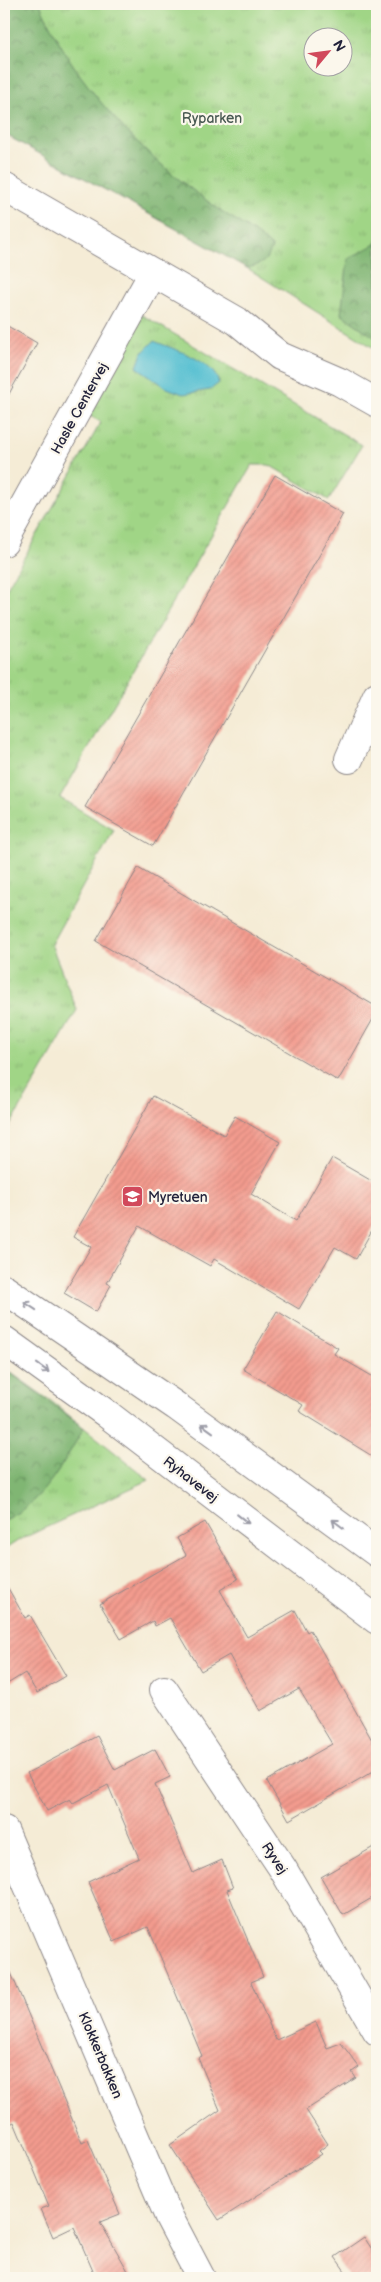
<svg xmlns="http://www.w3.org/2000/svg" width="381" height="2282" font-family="'Balsamiq Sans',sans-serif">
	<defs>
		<pattern id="grass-tufts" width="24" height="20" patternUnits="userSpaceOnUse" patternTransform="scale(1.25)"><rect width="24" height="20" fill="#a0d586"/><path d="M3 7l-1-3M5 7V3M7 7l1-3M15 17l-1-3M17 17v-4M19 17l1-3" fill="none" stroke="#8ab775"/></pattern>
		<pattern id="forest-crowns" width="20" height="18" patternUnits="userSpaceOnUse" patternTransform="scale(1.25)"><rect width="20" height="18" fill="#80b673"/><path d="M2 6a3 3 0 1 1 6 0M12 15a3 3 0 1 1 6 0" fill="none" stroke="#689460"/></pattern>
		<pattern id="building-hatch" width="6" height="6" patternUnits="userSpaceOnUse" patternTransform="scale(1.25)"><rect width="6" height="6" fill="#f39b8e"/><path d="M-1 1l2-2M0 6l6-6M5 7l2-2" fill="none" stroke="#d0857b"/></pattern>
	</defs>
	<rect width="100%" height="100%" fill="#fbf7ec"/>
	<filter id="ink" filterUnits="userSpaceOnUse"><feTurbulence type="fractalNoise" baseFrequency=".02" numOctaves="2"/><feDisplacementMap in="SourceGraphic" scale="10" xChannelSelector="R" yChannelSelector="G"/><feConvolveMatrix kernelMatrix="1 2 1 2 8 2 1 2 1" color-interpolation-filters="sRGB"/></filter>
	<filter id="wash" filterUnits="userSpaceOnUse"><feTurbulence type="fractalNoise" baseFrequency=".0096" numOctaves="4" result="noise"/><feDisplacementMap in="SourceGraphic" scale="20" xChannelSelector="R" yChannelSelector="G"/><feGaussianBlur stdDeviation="1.12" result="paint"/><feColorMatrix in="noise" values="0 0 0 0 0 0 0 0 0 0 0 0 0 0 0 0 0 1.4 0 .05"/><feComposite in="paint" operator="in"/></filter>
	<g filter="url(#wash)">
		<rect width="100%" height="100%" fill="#f5ecd6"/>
		<!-- grass -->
		<g fill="url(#grass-tufts)" stroke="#617c60" fill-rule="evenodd">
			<path d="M4 4H377V350L247 268 4 134ZM314 38H344V68H314Z"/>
			<path d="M142 315 362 445 329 500 269 465H252L60 798 114 830 51 944 77 1010 4 1136V593L101 422 88 415Z"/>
			<path d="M4 1368 51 1401 149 1480 19 1540 4 1550Z"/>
		</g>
		<!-- forest -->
		<g fill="url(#forest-crowns)" stroke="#516c57">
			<path d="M4 4H40C75 85 139 152 210 203 231 219 253 229 272 247 268 261 261 265 247 268L4 134Z"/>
			<path d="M377 243V339L341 314 348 259Z"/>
			<path d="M4 1368 84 1428C63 1463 43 1503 4 1520Z"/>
		</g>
		<!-- water -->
		<path fill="#55bfd1" stroke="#3c7086" d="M154 341C175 350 212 359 219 383L210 390 183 394 167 388 137 367 142 353Z"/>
		<g id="blocks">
			<!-- building -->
			<g fill="url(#building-hatch)">
				<path d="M4 324 37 343 4 403Z"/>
				<path d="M275 475 343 514 153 846 85 807Z"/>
				<path d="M138 868 377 1007V1012L338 1081 96 941Z"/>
				<path d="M153 1096 224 1135 235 1116 280 1142 251 1194 296 1221 332 1158 377 1184V1221L356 1259 335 1247 299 1309 214 1259 210 1266 139 1226 107 1283 111 1285 96 1312 64 1293 91 1247 73 1237Z"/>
				<path d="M277 1311 338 1348 334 1354 377 1379V1459L299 1411 303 1405 243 1369Z"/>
				<path d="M205 1522 238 1579 220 1590 247 1637 295 1610 307 1632 310 1630 377 1749V1769L289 1820 267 1781 332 1744 299 1689 260 1711 229 1655 201 1671 170 1618 155 1626 153 1621 121 1639 100 1604 186 1555 177 1538Z"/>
				<path d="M4 1581 25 1618 30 1615 66 1676 37 1693 25 1673 4 1686Z"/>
				<path d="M97 1736 115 1770 155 1749 170 1777 155 1784 193 1873 222 1860 233 1888 227 1890 263 1977 251 1982 276 2040 316 2022 327 2048 341 2043 359 2067 352 2072 356 2078 306 2110 328 2144 319 2151 322 2154 219 2220 170 2145 220 2110 198 2058 202 2056 148 1927 114 1942 88 1882 139 1858 108 1785 73 1803 70 1799 47 1811 27 1773Z"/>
				<path d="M377 1845V1895L343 1915 321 1877Z"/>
				<path d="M4 1956 82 2143 88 2140 120 2214 100 2222 132 2278H96L74 2227 53 2237 41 2209 49 2206 14 2122 4 2127Z"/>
				<path d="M364 2237 377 2257V2278H350L335 2257Z"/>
			</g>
		</g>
	</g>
	<g filter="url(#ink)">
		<use href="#blocks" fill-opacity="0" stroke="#8c8788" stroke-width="1"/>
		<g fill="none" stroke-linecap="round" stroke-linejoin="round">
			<defs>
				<g id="street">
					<path d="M4 542 153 273"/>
					<path d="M349 759 377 696"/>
					<path d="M164 1690 283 1869 377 2031"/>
					<path d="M4 1830 169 2217 201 2278"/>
				</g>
				<g id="secondary">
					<path d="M4 187 237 321 280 356 340 382 377 403"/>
					<path d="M4 1289 176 1406 377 1553"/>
					<path d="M4 1340 107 1414 377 1620"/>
				</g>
			</defs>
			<!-- street casing -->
			<use href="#street" stroke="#8c8788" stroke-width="30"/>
			<!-- secondary casing -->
			<use href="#secondary" stroke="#8c8788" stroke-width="30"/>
			<!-- street -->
			<use href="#street" stroke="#fff" stroke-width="28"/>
			<!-- secondary -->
			<use href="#secondary" stroke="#fff" stroke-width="28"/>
		</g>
		<!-- one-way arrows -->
		<defs><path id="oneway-shaft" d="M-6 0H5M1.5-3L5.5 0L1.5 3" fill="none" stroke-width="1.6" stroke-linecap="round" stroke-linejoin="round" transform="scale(1.25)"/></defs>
		<g stroke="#9c9ca7">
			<use href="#oneway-shaft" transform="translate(30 1306) rotate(-146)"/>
			<use href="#oneway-shaft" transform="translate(43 1368) rotate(36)"/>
			<use href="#oneway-shaft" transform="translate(207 1428) rotate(-144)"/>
			<use href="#oneway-shaft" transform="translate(243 1519) rotate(38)"/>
			<use href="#oneway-shaft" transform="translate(338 1524) rotate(-143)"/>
		</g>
	</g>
	<!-- icons -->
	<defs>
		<symbol id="school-square" viewBox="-11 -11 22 22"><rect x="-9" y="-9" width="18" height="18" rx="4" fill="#d1495b" stroke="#fbf7ec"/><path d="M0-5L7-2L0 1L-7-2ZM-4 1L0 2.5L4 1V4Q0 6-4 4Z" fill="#fff"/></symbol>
	</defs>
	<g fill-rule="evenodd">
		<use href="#school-square" x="120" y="1184" width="25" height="25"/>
	</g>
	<g text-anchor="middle" stroke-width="4.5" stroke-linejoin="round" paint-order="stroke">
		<!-- park labels -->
		<g font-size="14" fill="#485852" stroke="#fbf7ec">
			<text x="212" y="123">Ryparken</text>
		</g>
		<!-- street labels -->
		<g font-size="14" fill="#22223b" stroke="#fbf7ec">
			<text transform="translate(79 408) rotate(-61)" y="5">Hasle Centervej</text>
			<text transform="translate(191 1479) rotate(38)" y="5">Ryhavevej</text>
			<text transform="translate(275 1858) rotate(57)" y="5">Ryvej</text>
			<text transform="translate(101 2055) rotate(67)" y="5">Klokkerbakken</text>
		</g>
		<!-- poi labels -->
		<g font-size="14" fill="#22223b" stroke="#fbf7ec" text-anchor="start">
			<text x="148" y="1202">Myretuen</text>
		</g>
	</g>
	<!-- margin -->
	<rect width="381" height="2282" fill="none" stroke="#fbf7ec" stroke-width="20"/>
	<!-- north arrow -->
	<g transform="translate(328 52) rotate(61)"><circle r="24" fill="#fbf7ec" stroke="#a4a2a5"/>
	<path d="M0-4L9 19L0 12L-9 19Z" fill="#d1495b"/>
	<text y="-8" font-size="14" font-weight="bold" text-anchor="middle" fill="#22223b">N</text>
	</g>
</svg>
